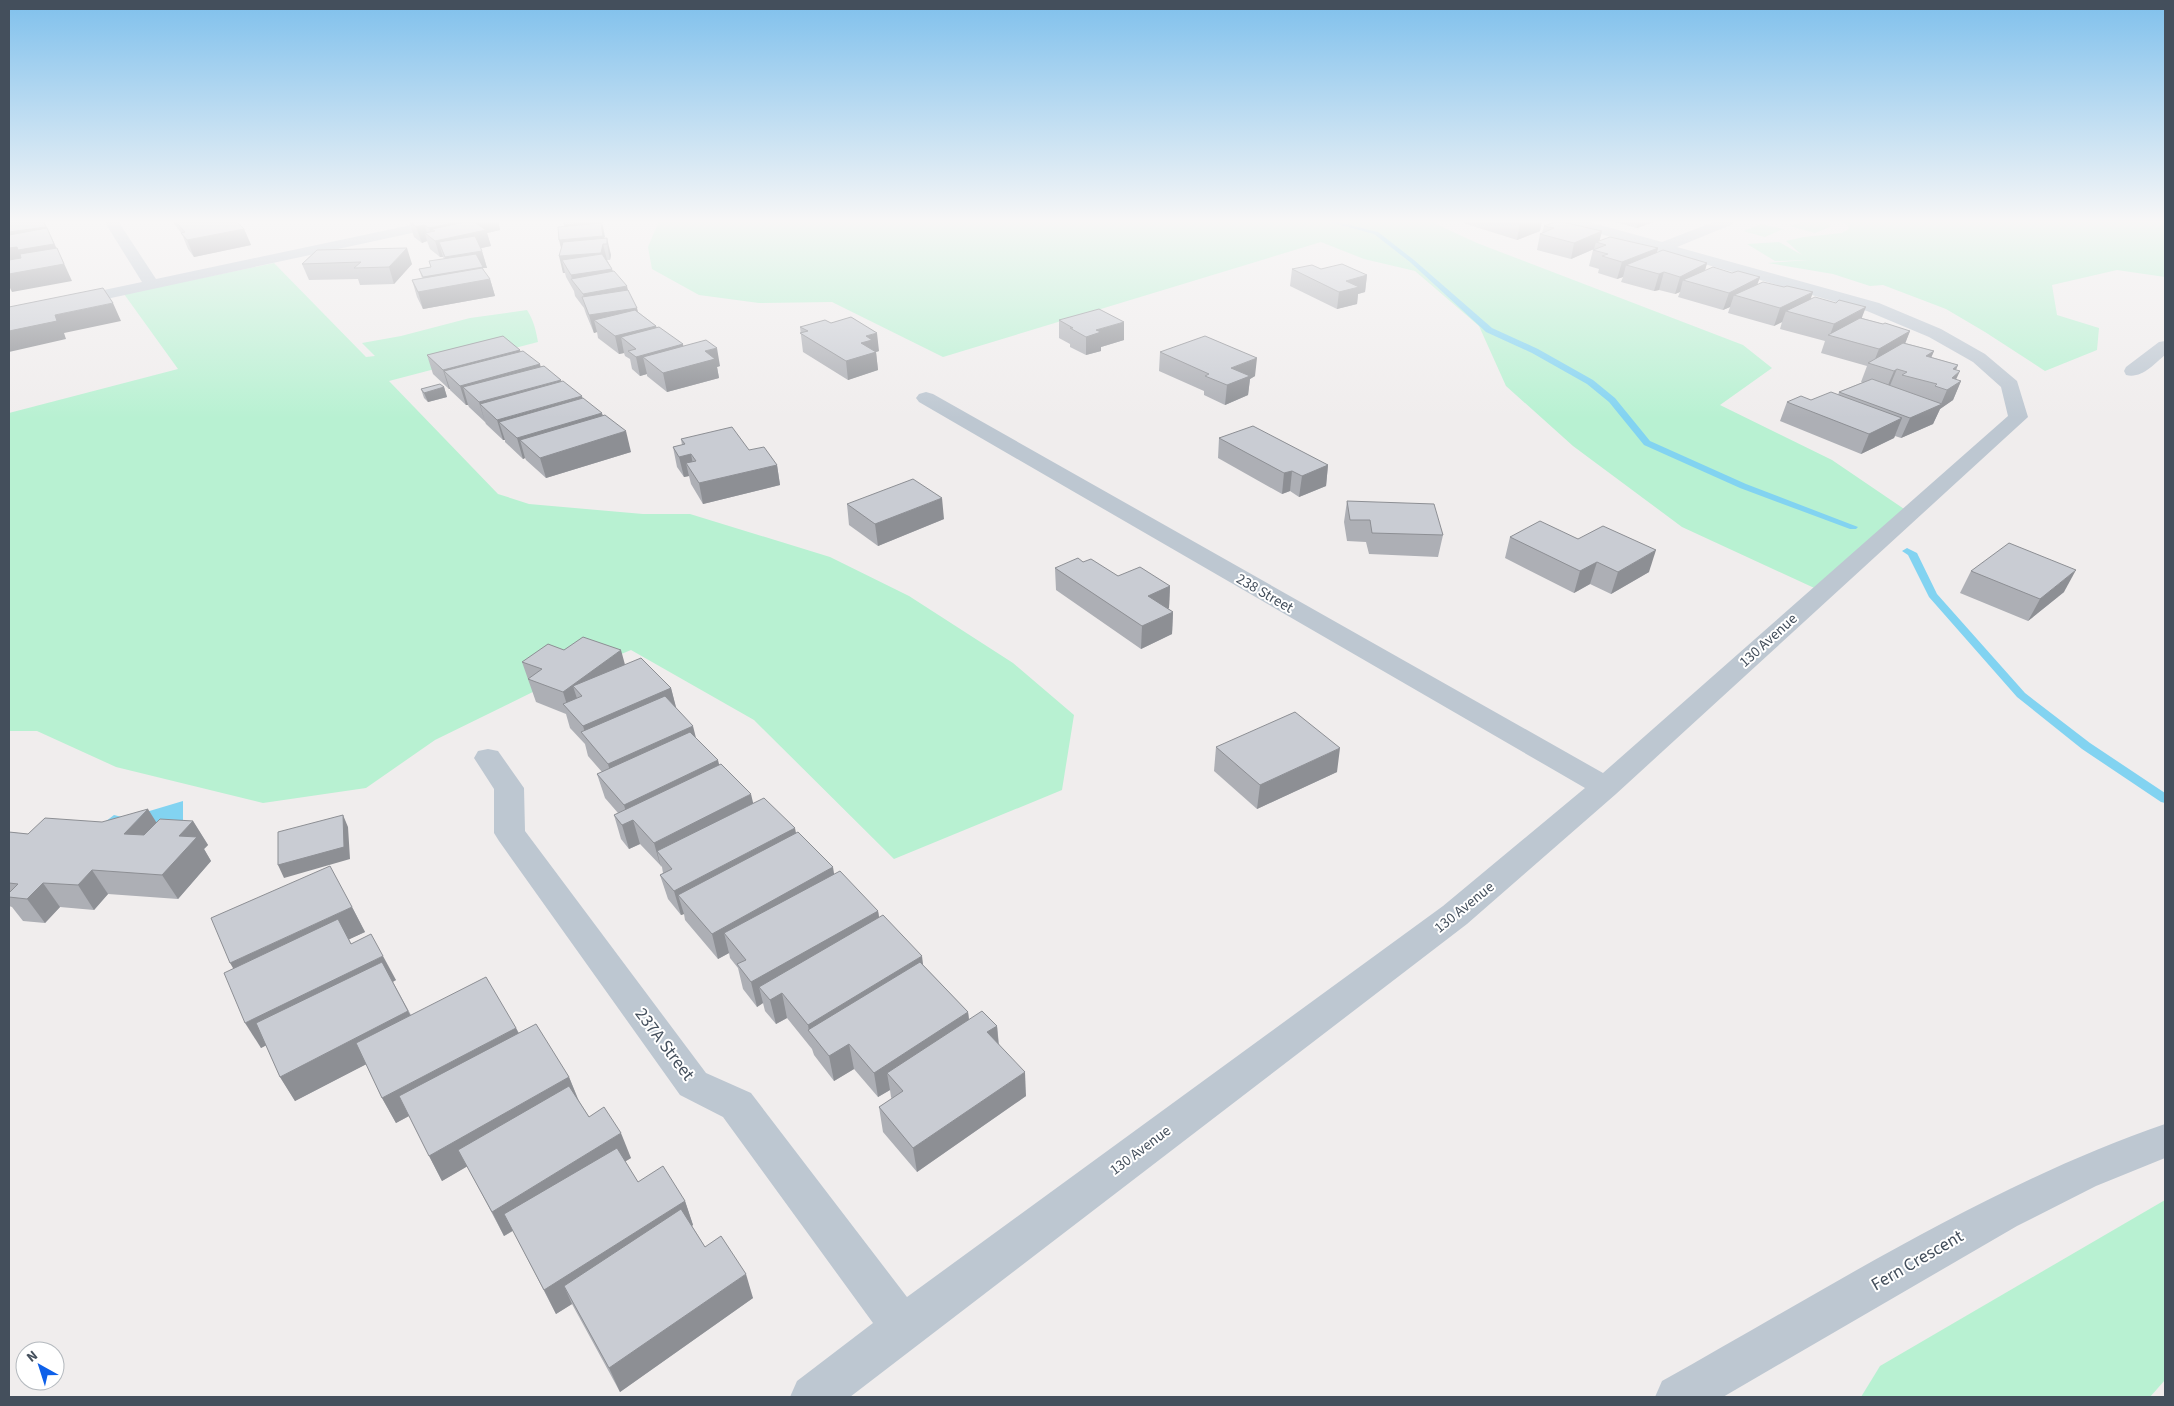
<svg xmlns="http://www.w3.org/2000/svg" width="2174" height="1406" font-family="'Source Sans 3',sans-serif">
	<rect width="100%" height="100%" fill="#f0eded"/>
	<!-- green -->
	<g fill="#b8f1d2">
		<path d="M659 221H1440L1436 224 1477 243 1743 345 1772 368 1720 405 1832 460 1910 513 1823 592 1682 527 1573 446 1506 386 1479 326 1415 271 1364 259 1321 242 943 357 832 302 759 303 699 295 652 269 648 247Z"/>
		<path d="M1803 221H1829L1830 227 1815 233 1790 226Z"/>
		<path d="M1842 221H2165V277L2117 270 2052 285 2057 315 2099 328 2097 350 2045 371 1985 332 1946 309 1883 285 1870 286 1833 274 1768 263 1808 260 1775 261 1747 244 1779 242 1802 255 1786 241 1804 237 1842 233 1849 229 1847 224 1840 222Z"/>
		<path d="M1761 224 1783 229 1765 237 1743 231Z"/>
		<path d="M274 263 366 357 375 356 362 343 401 336 470 318 527 310C534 321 536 331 538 342L389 381 498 494 529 504 643 514H690L830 557 909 596 1013 663 1074 715 1062 790 894 859 754 720 631 650 549 684 435 740 366 788 263 803 116 767 37 731H9V413L178 369 124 294Z"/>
		<path d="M2165 1200V1380L2150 1397H1861L1880 1366Z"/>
	</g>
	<!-- water -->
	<path fill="#82d3f1" d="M183 801V821L88 835 114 815 126 818Z"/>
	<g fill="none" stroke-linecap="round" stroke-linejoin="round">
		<!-- stream -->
		<g fill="#82d3f1" fill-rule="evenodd">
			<path d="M1325 221H1334L1378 232 1414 260 1492 328 1538 349 1593 380 1615 398 1650 441 1746 484 1858 527 1856 529H1850L1740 488 1644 445 1609 402 1587 384 1532 353 1486 332 1410 262 1374 234Z"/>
			<path d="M1907 548 1917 553 1937 594 2025 693 2090 743 2165 793V803L2161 802 2082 749 2017 697 1929 597 1908 555 1902 551Z"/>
		</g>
		<!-- minor -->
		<g fill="#bdc7d1" fill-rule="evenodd">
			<path d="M104 221H118L156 279 430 221H456L454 224 449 225 9 320V310L142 282Z"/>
			<path d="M1564 221H1586L1662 242 1716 221H1735L1733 224 1677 247 1879 303 1941 329 1985 354 2017 381 2028 417 1616 794 1467 924 850 1397H790L797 1381 873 1323 723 1117 680 1095 499 841 494 833V789L474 758 478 751 488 749 498 751 524 788 525 831 706 1073 751 1093 907 1297 1443 906 1585 788 919 402 916 398 919 394 926 392 933 394 1603 773 2008 416 2001 387 1973 362 1929 337 1867 311 1566 224Z"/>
			<path d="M2165 341V355C2154 364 2142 379 2126 375L2124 371 2126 367 2159 342Z"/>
			<path d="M2165 1124V1158L2096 1186 2017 1226 1723 1397H1655L1662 1381C1826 1290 1986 1186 2165 1124Z"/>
		</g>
	</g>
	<!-- wall -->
	<g fill="#adafb5">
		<path d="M172 221H236L244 229 251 245 194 257 188 249 182 234Z"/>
		<path d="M409 221H498L500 230 487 233 491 246 481 248 487 268H483V270L490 279 495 296 423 309 417 297 412 280 422 278 419 269 431 267 429 261 444 259 443 257H440L430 249 427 241 422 243 414 237Z"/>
		<path d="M563 221 605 237H604L605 238 611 255 610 260H607L612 269 613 271 628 290 638 312 656 326 657 328 683 346 720 366 717 367 719 378 667 392 647 376V374L640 376 632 369 630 359 625 356 624 353 619 354 598 338 597 332 594 333 586 314 584 308 575 296 574 291 566 277 565 273H563L561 248 564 226Z"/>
		<path d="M1463 221H1542L1540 231 1517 240 1463 223Z"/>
		<path d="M1611 221H1656L1637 228Z"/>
		<path d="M1544 226 1602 231 1599 240 1658 248 1657 253 1707 263 1705 271 1732 273 1760 277 1757 284 1811 299 1862 318 1883 324 1910 331 1905 343 1934 351 1931 357 1958 365 1956 370V380L1961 381 1953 400 1940 409 1933 424 1901 438 1895 436 1894 438 1861 454 1780 421 1787 402 1811 400 1838 395 1839 392 1863 382H1861L1867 366 1821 353 1825 341 1780 329 1782 322 1774 326 1728 313 1730 307 1723 310 1678 297 1680 292 1675 294 1659 290 1654 291 1621 282 1623 277 1617 279 1598 273 1599 269 1589 266 1593 250 1594 249 1571 259 1537 250 1540 234 1542 233Z"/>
		<path d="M317 250 412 264 394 284 360 285 358 279 309 280 302 264Z"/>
		<path d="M1292 269H1321L1367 275 1365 292 1358 294 1357 304 1337 309 1290 286Z"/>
		<path d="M1059 320 1124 340 1101 347V351L1086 355 1070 347V344L1059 338Z"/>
		<path d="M800 327 879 351 876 352 878 370 848 380 803 352Z"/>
		<path d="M520 350V351L541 367 561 380V381L603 415 631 452 546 478 526 460 525 458 523 459 505 442V440H503L486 424 485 422 469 407 468 405H466L450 390V389H449L433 374 427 355Z"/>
		<path d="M1160 352 1255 376 1250 379 1248 395 1225 405 1204 395V391L1159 371Z"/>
		<path d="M444 387 447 397 428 402 424 398 421 389Z"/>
		<path d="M1219 438 1328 465 1326 486 1299 497 1290 491 1282 494 1218 458Z"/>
		<path d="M681 439 749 450 777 465 780 485 703 504 691 484 689 476 684 477 677 467 673 447 682 445Z"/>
		<path d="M1347 501 1443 535 1438 557 1369 554 1366 542 1347 541 1344 522Z"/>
		<path d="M847 504 944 519 878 546 849 525Z"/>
		<path d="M1510 537 1649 572 1611 594 1590 584 1574 593 1505 558Z"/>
		<path d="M1083 562 1118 576 1170 586 1169 608H1168L1173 612 1172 634 1141 649 1056 590 1055 568Z"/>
		<path d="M1971 571 2064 592 2028 621 1960 593Z"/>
		<path d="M564 650 625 665 671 688 676 708 696 738 753 803 796 833 834 874 878 911 879 917 923 965 968 1012 969 1019 997 1026 999 1044 1026 1096 917 1172 883 1132 879 1107 892 1099 891 1097 890 1090 878 1097 854 1069 834 1081 814 1055 812 1049 787 1018 776 1024 765 1011 763 1003 757 1007 743 989 738 968 730 958 729 953 718 959 685 920 684 914 681 915 668 899 660 875 663 873 662 867 640 844 629 849 621 839 614 815 618 813 605 798 597 774 602 772 588 756 585 744 570 728 566 714 536 702 522 662Z"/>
		<path d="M1216 747 1337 772 1257 809 1214 771Z"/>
		<path d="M193 821 208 845 204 849 211 861 178 899 108 894 94 910 60 907 45 923 23 921 12 907 9 906V832L28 834 102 822H157Z"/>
		<path d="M352 907 365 932 349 939 351 944 396 980 393 982 411 1015 516 1028 519 1033 569 1077 579 1101 589 1117 631 1158 625 1161 638 1182 685 1201 693 1225 692 1226 705 1247 753 1298 620 1392 572 1304 556 1314 513 1231 504 1236 467 1166 442 1181 409 1116 396 1123 382 1098 366 1064 295 1101 280 1077 266 1045 261 1048 233 968Z"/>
	</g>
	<!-- shaded-wall -->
	<g fill="#8d8f94" fill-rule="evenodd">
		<path d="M44 221 62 260 9 266V232Z"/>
		<path d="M463 221H498L500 230 487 233 491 246 444 256 439 243 443 257H440L435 241 432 238 429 228ZM432 229 435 231 436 241Z"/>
		<path d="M602 221 605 237H604L605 244H603L607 260 612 269 616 286 572 279 571 275 562 260 565 273H563L559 256H563L559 240H568L565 225Z"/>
		<path d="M1528 221H1542L1540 231 1517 240 1520 223Z"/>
		<path d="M1639 221H1656L1637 228Z"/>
		<path d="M424 225 428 235 425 233 427 241 422 243 416 227Z"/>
		<path d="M244 229 251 245 194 257 187 240Z"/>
		<path d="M1602 231 1599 243 1596 242 1594 249 1571 259 1574 243Z"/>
		<path d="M607 238 611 255 610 260 607 244Z"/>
		<path d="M57 248 72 281 12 292 9 286V274Z"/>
		<path d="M407 248 412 264 394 284 389 267Z"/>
		<path d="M1658 248 1654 264 1626 265 1623 277 1617 279 1622 262Z"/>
		<path d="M482 251 487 268H483L486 280 490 279 495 296 423 309 418 292 427 290 423 277 449 272 445 257Z"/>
		<path d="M1707 263 1702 280H1683L1680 292 1675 294 1680 277Z"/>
		<path d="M1664 272 1659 290 1654 291 1659 274Z"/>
		<path d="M1367 275 1365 292 1358 294 1357 304 1337 309 1339 292 1346 281Z"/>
		<path d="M1760 277 1754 294 1734 295 1730 307 1723 310 1729 293Z"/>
		<path d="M627 286 631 304 587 308 583 294Z"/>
		<path d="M1813 292 1807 310 1786 311 1782 322 1774 326 1780 308Z"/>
		<path d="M113 303 121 321 64 333 66 339 9 352V331L55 315Z"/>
		<path d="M1866 307 1859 325 1830 335 1834 324Z"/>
		<path d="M637 308 641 325 594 320 597 332 594 333 589 315Z"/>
		<path d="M1124 322V340L1101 347V351L1086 355V337L1096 330Z"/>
		<path d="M656 326 660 344 636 349 621 337 624 353 619 354 615 336Z"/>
		<path d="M1910 331 1903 349 1873 364 1879 349Z"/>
		<path d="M877 333 879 351 876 352 878 370 848 380 846 361 866 336Z"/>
		<path d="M683 344 686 363 643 357 647 374 640 376 636 357Z"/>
		<path d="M717 348 720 366 717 367 719 378 667 392 663 373 705 351Z"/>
		<path d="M520 350 525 368 540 364 545 383 463 387 468 405H466L460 386 444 371 450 389H449L443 370Z"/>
		<path d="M1934 351 1926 370V356Z"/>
		<path d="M1257 358 1255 376 1250 379 1248 395 1225 405 1227 385 1231 368Z"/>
		<path d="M1958 365 1952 378 1960 371 1953 386 1961 381 1953 400 1940 409 1933 424 1901 438 1910 418 1941 404 1947 390 1953 369Z"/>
		<path d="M1897 369 1889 388 1886 390 1894 371Z"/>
		<path d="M561 380 566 399 480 404 485 422 479 402Z"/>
		<path d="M444 387 447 397 428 402 424 393Z"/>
		<path d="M582 396 587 416 499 422 505 440H503L497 420Z"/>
		<path d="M602 413 607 433 520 440 525 458 523 459 517 438Z"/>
		<path d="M1902 418 1894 438 1861 454 1869 434Z"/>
		<path d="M626 431 631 452 546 478 540 458Z"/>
		<path d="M691 454 695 475 686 463 689 476 684 477 679 457Z"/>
		<path d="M777 465 780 485 703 504 699 483Z"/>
		<path d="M1328 465 1326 486 1299 497 1302 476Z"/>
		<path d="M1292 471 1290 491 1282 494 1284 473Z"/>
		<path d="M942 498 944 519 878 546 875 524Z"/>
		<path d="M1656 550 1649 572 1611 594 1618 572Z"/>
		<path d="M1597 562 1590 584 1574 593 1580 571Z"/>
		<path d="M2076 570 2064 592 2028 621 2040 599Z"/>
		<path d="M1170 586 1169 608 1148 618V596Z"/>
		<path d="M1173 612 1172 634 1141 649 1142 626Z"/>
		<path d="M621 650 627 672 573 686 580 708 569 711 563 692Z"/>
		<path d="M671 688 677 711 587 739 583 726Z"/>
		<path d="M693 726 699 750 615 788 608 764Z"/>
		<path d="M1340 748 1337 772 1257 809 1260 785Z"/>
		<path d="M718 760 724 784 633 820 640 844 629 849 622 825 629 822 624 805Z"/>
		<path d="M751 794 757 819 657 851 661 868 654 843Z"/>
		<path d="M148 809 163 833 139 858 124 834Z"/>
		<path d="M343 815 348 827 350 859 284 878 278 865Z"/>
		<path d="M193 821 208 845 204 849 211 861 178 899 162 875 179 836Z"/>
		<path d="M795 828 800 853 678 895 684 914 681 915 674 891Z"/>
		<path d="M833 867 837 892 724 933 729 953 718 959 712 934Z"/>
		<path d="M92 870 108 894 94 910 78 885Z"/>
		<path d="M43 883 60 907 45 923 27 899Z"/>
		<path d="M352 907 365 932 245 988 230 963Z"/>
		<path d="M878 911 882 935 759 987 763 1003 757 1007 751 982Z"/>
		<path d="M383 956 396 980 261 1048 245 1023Z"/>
		<path d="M922 956 925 980 809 1031 808 1025Z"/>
		<path d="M782 993 787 1018 776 1024 770 1000Z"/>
		<path d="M408 1011 421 1036 295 1101 280 1077Z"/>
		<path d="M968 1012 971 1036 887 1073 890 1090 878 1097 874 1073Z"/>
		<path d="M997 1026 999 1051 987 1032Z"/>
		<path d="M516 1028 527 1052 396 1123 382 1098Z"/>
		<path d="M849 1044 854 1069 834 1081 829 1056Z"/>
		<path d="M1025 1072 1026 1096 917 1172 913 1148Z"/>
		<path d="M569 1077 579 1102 442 1181 429 1156Z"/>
		<path d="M621 1133 631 1158 504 1236 492 1212Z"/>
		<path d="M685 1201 693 1225 573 1303 564 1286 572 1304 556 1314 544 1290Z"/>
		<path d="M746 1274 753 1298 620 1392 609 1368Z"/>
	</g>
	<!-- building -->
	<g fill="#c9ccd3" stroke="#8d8f94">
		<path d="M9 221H43L46 227 9 232Z"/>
		<path d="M183 221H208L209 222 216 221H236L244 229 187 240 181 233 185 232 176 222Z"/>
		<path d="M409 221H463L429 228 424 225 416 227Z"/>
		<path d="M469 221H473L486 230 435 241 425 233 435 231 432 229Z"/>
		<path d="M563 221H602L565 225Z"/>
		<path d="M1511 221H1528L1520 223Z"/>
		<path d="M1558 221 1602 231 1574 243 1540 234 1554 228 1544 226Z"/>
		<path d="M601 223 603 236 559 240 558 227Z"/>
		<path d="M47 228 54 244 18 250 17 247 9 248V235Z"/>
		<path d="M475 236 482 251 445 257 439 242Z"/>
		<path d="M1610 237 1658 248 1622 262 1602 256 1608 254 1593 250 1606 245 1596 242Z"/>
		<path d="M607 238V244H603L601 253 559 256 563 242Z"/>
		<path d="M57 248 64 264 9 274V260L21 258 20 254Z"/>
		<path d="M407 248 389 267 354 268 361 262 302 264 317 250Z"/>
		<path d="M1663 250 1707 263 1680 277 1664 272 1659 274 1626 265Z"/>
		<path d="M476 254 483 267 423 277 419 269 431 267 429 261Z"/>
		<path d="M602 254 612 269 571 275 562 260Z"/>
		<path d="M1342 264 1367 275 1346 281 1359 287 1339 292 1292 269 1312 265 1321 269Z"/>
		<path d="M1713 267 1732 273 1738 271 1760 277 1729 293 1683 280Z"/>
		<path d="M482 268 490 279 418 292 412 280Z"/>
		<path d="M614 271 627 286 583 294 571 279Z"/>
		<path d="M1763 282 1784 287 1787 286 1813 292 1780 308 1734 295Z"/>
		<path d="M103 288 113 303 55 315 57 321 9 331V307Z"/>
		<path d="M628 290 637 308 589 315 582 297Z"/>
		<path d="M1815 297 1836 303 1839 300 1866 307 1834 324 1786 311Z"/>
		<path d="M1099 309 1124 322 1096 330 1101 332 1086 337 1070 328H1073L1059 320Z"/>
		<path d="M635 310 656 326 615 336 594 320Z"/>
		<path d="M851 317 877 333 866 336 872 340 861 343 876 352 846 361 800 333 808 331 800 327 825 320 831 323Z"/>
		<path d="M1860 318 1883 324 1885 323 1910 331 1879 349 1828 335Z"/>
		<path d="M659 327 683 344 636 357 628 351 636 349 621 337Z"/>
		<path d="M503 336 520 350 443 370 427 355Z"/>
		<path d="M1205 336 1257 358 1231 368 1250 376 1227 385 1205 376 1209 374 1160 352Z"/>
		<path d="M706 340 717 348 705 351 715 359 663 373 643 357Z"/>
		<path d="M1903 343 1934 351 1926 356 1958 365 1953 369 1960 371 1952 378 1961 381 1947 390 1935 386 1937 384 1902 375 1907 372 1897 369 1894 371 1868 363Z"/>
		<path d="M523 351 540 364 460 386 444 371Z"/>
		<path d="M544 366 561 380 479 402 463 387Z"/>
		<path d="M1872 379 1942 404 1910 418 1839 392Z"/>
		<path d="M563 381 582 396 497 420 480 404Z"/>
		<path d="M440 384 444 387 424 393 421 389Z"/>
		<path d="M1831 392 1902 418 1869 434 1787 402 1801 396 1811 400Z"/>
		<path d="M583 398 602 413 517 438 499 422Z"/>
		<path d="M605 415 626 431 540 458 520 440Z"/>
		<path d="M1253 426 1328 465 1302 476 1292 471 1284 473 1219 438Z"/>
		<path d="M732 427 749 450 764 447 777 465 699 483 686 463 696 461 691 454 679 457 673 447 685 444 681 439Z"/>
		<path d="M913 479 942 498 875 524 847 504Z"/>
		<path d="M1347 501 1434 504 1443 535 1372 533 1370 520H1350Z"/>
		<path d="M1540 521 1578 539 1603 526 1656 550 1618 572 1597 562 1580 571 1510 537Z"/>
		<path d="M2009 543 2076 570 2040 599 1971 571Z"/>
		<path d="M1078 558 1083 562 1091 559 1118 576 1140 567 1170 586 1148 596 1173 612 1142 626 1055 568Z"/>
		<path d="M583 637 621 650 563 692 528 679 542 669 522 662 548 644 564 650Z"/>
		<path d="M641 658 671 688 583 726 563 704 582 696 573 686Z"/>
		<path d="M665 696 693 726 608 764 581 732Z"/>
		<path d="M1295 712 1340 748 1260 785 1216 747Z"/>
		<path d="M690 732 718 760 624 805 597 774Z"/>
		<path d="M721 764 751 794 654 843 633 820 622 825 614 815Z"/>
		<path d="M764 798 795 828 674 891 660 875 672 869 657 851Z"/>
		<path d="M148 809 124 834 144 835 160 819 193 821 179 836 197 837 162 875 92 870 78 885 43 883 27 899 9 897V893L18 884 9 883V832L28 834 45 818 102 822Z"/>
		<path d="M343 815 344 847 278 865V832Z"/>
		<path d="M798 832 833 867 712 934 678 895Z"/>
		<path d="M330 866 352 907 230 963 211 918Z"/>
		<path d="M840 871 878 911 751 982 737 964 746 960 724 933Z"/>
		<path d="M883 915 922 956 808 1025 782 993 770 1000 759 987Z"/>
		<path d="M338 919 351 944 371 934 383 956 245 1023 224 973Z"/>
		<path d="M382 962 408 1011 280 1077 256 1023Z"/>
		<path d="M920 962 968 1012 874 1073 849 1044 829 1056 808 1030Z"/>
		<path d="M486 977 516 1028 382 1098 356 1043Z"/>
		<path d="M982 1011 997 1026 987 1032 1025 1072 913 1148 879 1107 903 1091 887 1073Z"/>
		<path d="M536 1024 569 1077 429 1156 399 1096Z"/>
		<path d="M569 1086 589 1117 604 1107 621 1133 492 1212 458 1150Z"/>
		<path d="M617 1148 638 1182 663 1166 685 1201 544 1290 504 1214Z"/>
		<path d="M681 1209 705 1247 721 1236 746 1274 609 1368 564 1286Z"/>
	</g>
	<!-- sky -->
	<linearGradient id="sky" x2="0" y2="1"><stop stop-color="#7fc0ec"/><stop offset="0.53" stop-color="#f8f7f7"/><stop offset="1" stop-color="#f8f7f7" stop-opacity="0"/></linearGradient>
	<rect width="2174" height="418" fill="url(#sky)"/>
	<g text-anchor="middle" stroke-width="4" stroke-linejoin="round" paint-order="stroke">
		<!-- street labels -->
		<g font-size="15" fill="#444f5c" stroke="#fff">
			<text transform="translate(1265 593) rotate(30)" y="5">238 Street</text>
			<text transform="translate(1768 640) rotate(-42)" y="5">130 Avenue</text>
			<text transform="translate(1464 907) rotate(-39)" y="5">130 Avenue</text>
			<text transform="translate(1140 1150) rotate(-37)" y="5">130 Avenue</text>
		</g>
		<!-- near-street labels -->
		<g font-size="18" fill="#444f5c" stroke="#fff">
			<text transform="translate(665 1044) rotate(53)" y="6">237A Street</text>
			<text transform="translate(1917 1260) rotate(-30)" y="6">Fern Crescent</text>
		</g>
	</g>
	<!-- border -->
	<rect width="2174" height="1406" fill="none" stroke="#444f5c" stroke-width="20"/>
	<!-- north arrow -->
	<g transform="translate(40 1366) rotate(321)"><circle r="24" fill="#ffffff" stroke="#b4b9be"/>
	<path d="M0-4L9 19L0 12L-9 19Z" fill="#0e60e9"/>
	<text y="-8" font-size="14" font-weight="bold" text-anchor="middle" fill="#444f5c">N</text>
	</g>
</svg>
